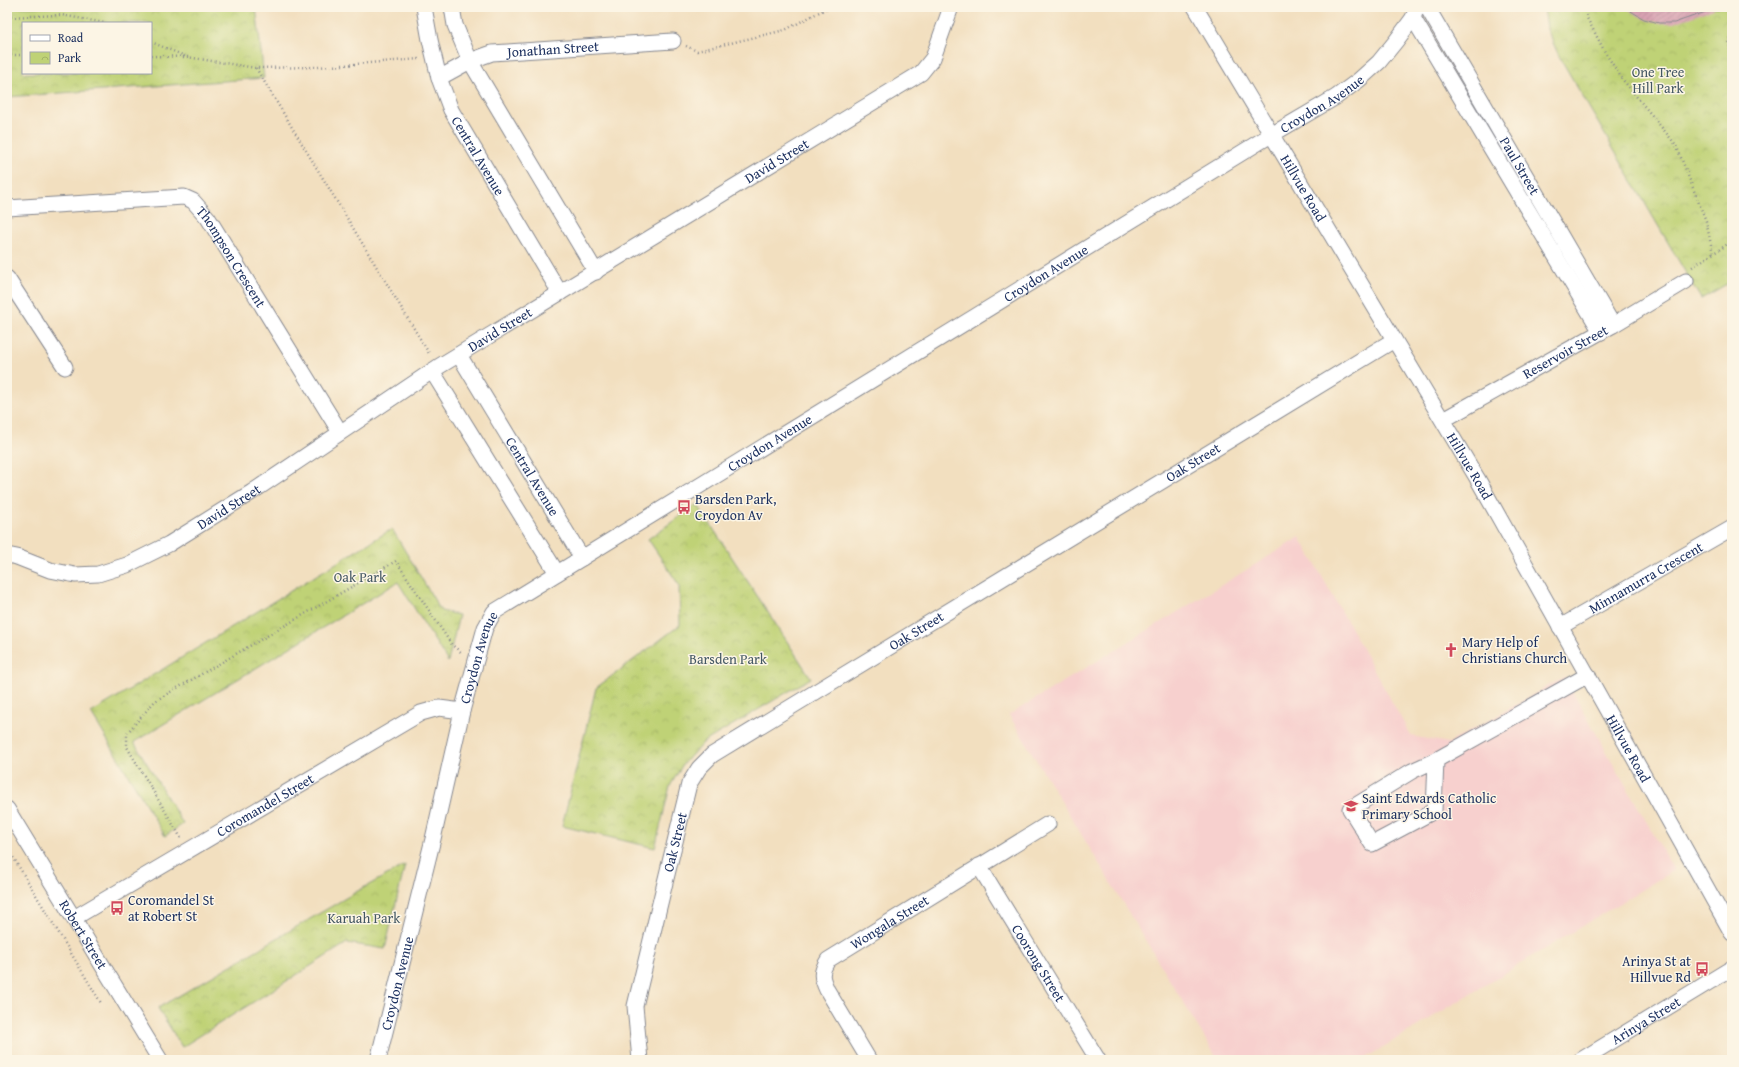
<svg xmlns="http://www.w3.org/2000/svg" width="1739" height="1067" font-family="'Gentium Book Plus',serif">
	<defs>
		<pattern id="park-crowns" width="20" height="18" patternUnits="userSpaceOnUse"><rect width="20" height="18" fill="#bfd276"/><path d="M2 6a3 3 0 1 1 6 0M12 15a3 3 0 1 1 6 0" fill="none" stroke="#a4b568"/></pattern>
		<pattern id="building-hatch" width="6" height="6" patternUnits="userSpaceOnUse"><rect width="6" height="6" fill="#d9a3b2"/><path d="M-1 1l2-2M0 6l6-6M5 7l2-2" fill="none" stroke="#af8594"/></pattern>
	</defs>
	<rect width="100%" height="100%" fill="#fcf5e5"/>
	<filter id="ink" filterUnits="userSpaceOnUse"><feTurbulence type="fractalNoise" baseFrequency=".025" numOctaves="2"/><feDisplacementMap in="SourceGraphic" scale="8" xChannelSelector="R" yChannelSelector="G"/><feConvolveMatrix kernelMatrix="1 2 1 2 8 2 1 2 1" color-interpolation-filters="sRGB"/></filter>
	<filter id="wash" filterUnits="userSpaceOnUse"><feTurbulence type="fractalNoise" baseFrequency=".012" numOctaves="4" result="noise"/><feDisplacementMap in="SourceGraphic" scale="16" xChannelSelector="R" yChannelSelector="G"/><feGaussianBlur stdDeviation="0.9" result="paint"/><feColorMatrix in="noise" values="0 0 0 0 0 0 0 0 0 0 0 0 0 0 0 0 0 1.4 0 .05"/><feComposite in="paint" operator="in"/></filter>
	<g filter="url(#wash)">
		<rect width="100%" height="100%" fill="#f2dfbf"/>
		<!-- built -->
		<path fill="#f7d0ce" d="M1300 537 1411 736 1449 743 1564 677 1674 870 1362 1060H1218L1009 715Z"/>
		<!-- park -->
		<g fill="url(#park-crowns)" stroke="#6d806a" fill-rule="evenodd">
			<path d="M7 7H256L264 78 7 97ZM23 23H151V73H23Z"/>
			<path d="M1544 7H1732V281L1701 299 1559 56 1547 29Z"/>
			<path d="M697 504 811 678 704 742 683 764 670 786 655 848 562 826 596 688 680 625 679 585 648 539Z"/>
			<path d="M392 529 441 611 459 615 448 662 398 582 134 742 183 824 165 836 91 713Z"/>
			<path d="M405 865 385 949 347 943 182 1047 158 1008 356 892Z"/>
		</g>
		<g id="blocks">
			<!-- building -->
			<path fill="url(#building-hatch)" d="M1624 7H1714V9L1674 23H1659L1644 19Z"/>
		</g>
	</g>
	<g filter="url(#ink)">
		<use href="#blocks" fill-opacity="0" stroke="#86878e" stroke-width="1"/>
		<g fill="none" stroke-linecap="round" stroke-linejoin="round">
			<defs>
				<g id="minor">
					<path id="s1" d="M424 7 430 40 439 78 451 110 560 293"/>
					<path d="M452 7 455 25 470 61 596 272"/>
					<path id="s2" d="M1195 7 1477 478 1732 933"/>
					<path id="s3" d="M1427 7 1613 325"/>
					<path d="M1413 18 1601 332"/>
					<path id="s4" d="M439 78 470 61 492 53 673 41"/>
					<path id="s5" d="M7 208 184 197 193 201 208 218 340 432"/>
					<path d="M7 278 65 367"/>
					<path id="s6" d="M459 355 582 558"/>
					<path d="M432 371 557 573"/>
					<path id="s7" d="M1443 420 1613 325 1686 281"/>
					<path id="s8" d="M7 555 17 557 50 570 75 575 98 574 127 565 169 544 252 492 438 367 921 73 933 58 951 7"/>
					<path id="s9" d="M1560 627 1732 528"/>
					<path d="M1436 760 1412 771 1350 809 1372 844 1434 811 1436 760 1588 675"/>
					<path id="s10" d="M7 809 160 1060"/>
					<path id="s11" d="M979 866 1098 1060"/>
					<path id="s12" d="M74 918 421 713 439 708 462 711"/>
					<path id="s13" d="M378 1060 433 839 462 711 485 628 494 612 1261 141 1336 97 1359 80 1379 62 1396 41 1413 18 1417 7"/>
					<path id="s14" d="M640 1060 635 1006 689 784 699 768 712 755 1394 340"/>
					<path id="s15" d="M869 1060 827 990C821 977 820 973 828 960L1048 824"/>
					<path id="s16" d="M1581 1060 1732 968"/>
				</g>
			</defs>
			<!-- minor casing -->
			<use href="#minor" stroke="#86878e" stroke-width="17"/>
			<!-- path -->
			<g stroke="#86878e" stroke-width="2.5" stroke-dasharray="1 3" stroke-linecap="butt">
				<path d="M1585 7 1587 18 1606 54 1623 80 1676 145 1706 221 1713 254"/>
				<path d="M7 17 61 15 105 23"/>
				<path d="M1732 26 1729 41 1732 66"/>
				<path d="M151 42 185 56"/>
				<path d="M686 46 697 51 785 30 829 7"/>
				<path d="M7 55H23"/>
				<path d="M151 56 187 57 256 68 318 67 419 59"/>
				<path d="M256 68 430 355"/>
				<path d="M1692 267 1728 244 1732 243"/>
				<path d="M181 838 127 747V733L155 701 396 561 452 645 462 653"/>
				<path d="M7 847 101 1003"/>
			</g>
			<!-- minor -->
			<use href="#minor" stroke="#fff" stroke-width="15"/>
		</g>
	</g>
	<!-- icons -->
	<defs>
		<symbol id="bus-bare" viewBox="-9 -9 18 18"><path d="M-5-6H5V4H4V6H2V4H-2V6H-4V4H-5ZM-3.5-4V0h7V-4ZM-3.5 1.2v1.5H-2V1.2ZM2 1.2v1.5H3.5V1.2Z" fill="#d1495b" stroke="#fcf5e5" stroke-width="2.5" paint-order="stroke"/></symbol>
		<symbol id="church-bare" viewBox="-9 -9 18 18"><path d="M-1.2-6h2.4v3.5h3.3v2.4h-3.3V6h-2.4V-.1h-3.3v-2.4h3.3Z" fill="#d1495b" stroke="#fcf5e5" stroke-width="2.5" paint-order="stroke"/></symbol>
		<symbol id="school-bare" viewBox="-9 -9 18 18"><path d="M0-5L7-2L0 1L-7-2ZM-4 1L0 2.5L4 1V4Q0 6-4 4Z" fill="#d1495b" stroke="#fcf5e5" stroke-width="2.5" paint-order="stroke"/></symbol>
	</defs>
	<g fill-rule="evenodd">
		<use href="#bus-bare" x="674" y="497" width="20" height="20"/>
		<use href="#church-bare" x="1441" y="640" width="20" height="20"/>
		<use href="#school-bare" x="1341" y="796" width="20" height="20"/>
		<use href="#bus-bare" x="107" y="898" width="20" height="20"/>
		<use href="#bus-bare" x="1692" y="959" width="20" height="20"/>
	</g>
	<g text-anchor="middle" stroke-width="3" stroke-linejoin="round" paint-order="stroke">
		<!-- street labels -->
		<g font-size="14" fill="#1b2f5e" stroke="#fcf5e5">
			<text dy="5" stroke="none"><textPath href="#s4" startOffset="120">Jonathan Street</textPath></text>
			<text dy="5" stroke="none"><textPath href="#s13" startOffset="1435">Croydon Avenue</textPath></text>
			<text dy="5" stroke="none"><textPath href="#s1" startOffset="160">Central Avenue</textPath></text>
			<text dy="5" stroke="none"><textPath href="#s8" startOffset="890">David Street</textPath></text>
			<text dy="5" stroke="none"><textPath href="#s3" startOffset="184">Paul Street</textPath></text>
			<text dy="5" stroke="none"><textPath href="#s2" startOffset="211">Hillvue Road</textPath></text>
			<text dy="5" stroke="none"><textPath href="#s5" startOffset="255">Thompson Crescent</textPath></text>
			<text dy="5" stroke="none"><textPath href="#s13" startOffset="1111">Croydon Avenue</textPath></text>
			<text dy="5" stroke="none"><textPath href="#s8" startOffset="566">David Street</textPath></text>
			<text dy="5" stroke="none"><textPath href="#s7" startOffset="140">Reservoir Street</textPath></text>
			<text dy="5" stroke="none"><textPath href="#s13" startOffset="787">Croydon Avenue</textPath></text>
			<text dy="5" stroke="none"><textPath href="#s14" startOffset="883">Oak Street</textPath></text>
			<text dy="5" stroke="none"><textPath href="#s2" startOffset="535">Hillvue Road</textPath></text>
			<text dy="5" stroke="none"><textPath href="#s6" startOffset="142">Central Avenue</textPath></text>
			<text dy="5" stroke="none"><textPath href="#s8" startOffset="242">David Street</textPath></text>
			<text dy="5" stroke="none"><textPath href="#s9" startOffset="99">Minnamurra Crescent</textPath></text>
			<text dy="5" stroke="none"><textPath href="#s14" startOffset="559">Oak Street</textPath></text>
			<text dy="5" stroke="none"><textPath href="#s13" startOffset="415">Croydon Avenue</textPath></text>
			<text dy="5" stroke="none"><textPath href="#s2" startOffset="859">Hillvue Road</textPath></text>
			<text dy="5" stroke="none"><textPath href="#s12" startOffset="222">Coromandel Street</textPath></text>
			<text dy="5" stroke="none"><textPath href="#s14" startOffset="223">Oak Street</textPath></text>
			<text dy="5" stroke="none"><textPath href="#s15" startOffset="186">Wongala Street</textPath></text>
			<text dy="5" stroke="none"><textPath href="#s10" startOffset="147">Robert Street</textPath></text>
			<text dy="5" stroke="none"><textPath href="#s11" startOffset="114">Coorong Street</textPath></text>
			<text dy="5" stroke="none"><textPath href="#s13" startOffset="79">Croydon Avenue</textPath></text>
			<text dy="5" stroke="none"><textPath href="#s16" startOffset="76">Arinya Street</textPath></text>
		</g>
		<!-- park labels -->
		<g font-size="14" fill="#445864" stroke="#fcf5e5">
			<text x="1658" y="77">One Tree<tspan x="1658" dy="16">Hill Park</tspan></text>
			<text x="360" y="582">Oak Park</text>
			<text x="728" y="664">Barsden Park</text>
			<text x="364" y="923">Karuah Park</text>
		</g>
		<!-- poi labels -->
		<g font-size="14" fill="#1b2f5e" stroke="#fcf5e5" text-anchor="start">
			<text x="695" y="504">Barsden Park,<tspan x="695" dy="16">Croydon Av</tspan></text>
			<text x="1462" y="647">Mary Help of<tspan x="1462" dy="16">Christians Church</tspan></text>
			<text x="1362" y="803">Saint Edwards Catholic<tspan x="1362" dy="16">Primary School</tspan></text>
			<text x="128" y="905">Coromandel St<tspan x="128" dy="16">at Robert St</tspan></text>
			<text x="1691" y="966" text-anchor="end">Arinya St at<tspan x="1691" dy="16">Hillvue Rd</tspan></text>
		</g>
	</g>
	<!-- margin -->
	<rect width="1739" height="1067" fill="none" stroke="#fcf5e5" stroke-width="24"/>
	<!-- legend -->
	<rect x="22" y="22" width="130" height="52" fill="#fcf5e5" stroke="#a2a6af"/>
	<rect x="30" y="35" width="20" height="6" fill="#ffffff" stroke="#a2a6af"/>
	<text x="58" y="42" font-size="12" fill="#1b2f5e">Road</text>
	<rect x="30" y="52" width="20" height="12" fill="url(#park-crowns)" stroke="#a2a6af"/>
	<text x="58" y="62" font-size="12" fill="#1b2f5e">Park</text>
</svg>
